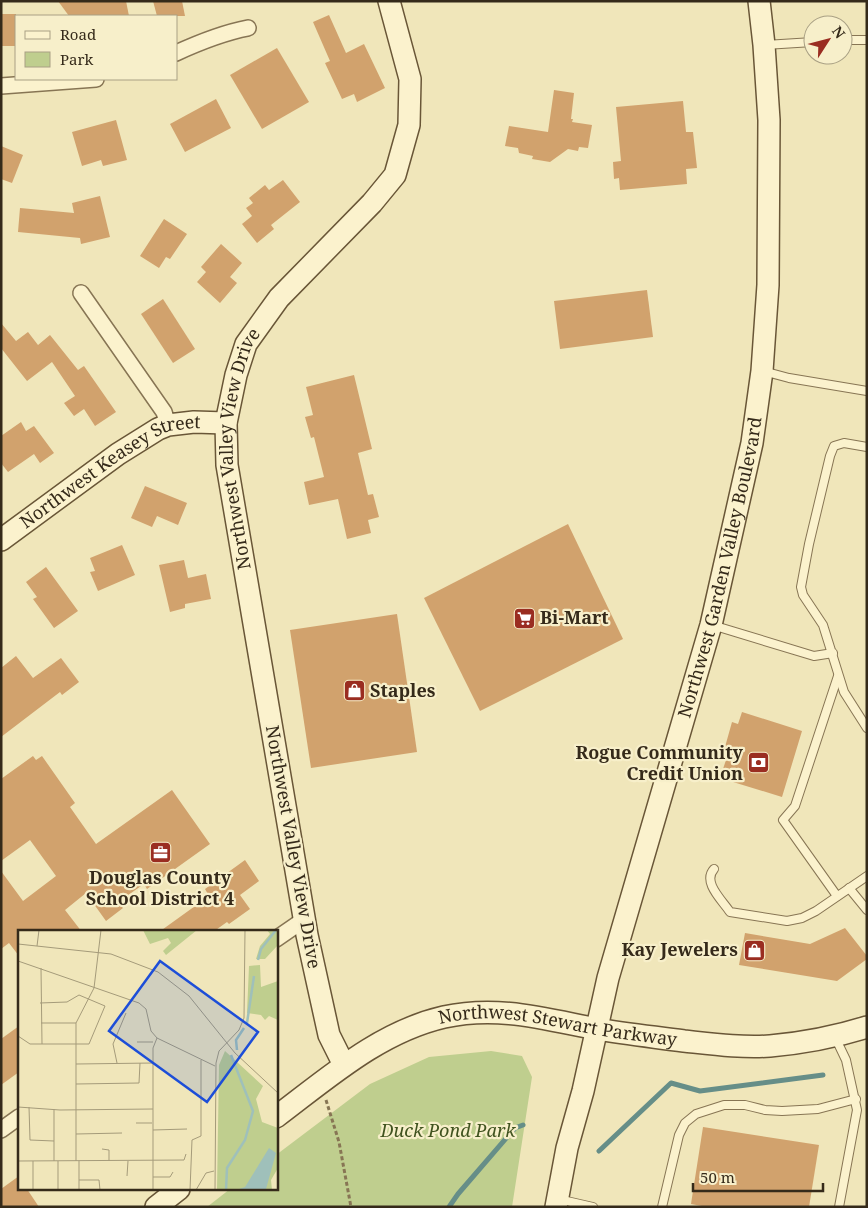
<svg xmlns="http://www.w3.org/2000/svg" width="868" height="1208" font-family="'Noto Serif',serif">
	<rect width="100%" height="100%" fill="#f0e6ba"/>
	<!-- green -->
	<path fill="#bfce8e" d="M491 1051 522 1056 532 1077 512 1207H207L230 1189H276V1155L370 1084 429 1057Z"/>
	<g fill="none" stroke-linecap="round" stroke-linejoin="round">
		<!-- stream -->
		<g stroke="#668e88" stroke-width="5">
			<path d="M599 1151 671 1083 700 1091 823 1075"/>
			<path d="M449 1207 458 1194 515 1128 523 1125"/>
		</g>
	</g>
	<!-- building -->
	<g fill="#d1a26d">
		<path d="M58 1H126L129 16H69Z"/>
		<path d="M153 1H182L185 16H157Z"/>
		<rect x="1" y="14" width="15" height="32"/>
		<path d="M329 15 346 53 364 44 385 88 357 102 354 94 342 99 325 63 330 61 313 22Z"/>
		<path d="M277 48 309 102 262 129 230 75Z"/>
		<path d="M554 90 574 93 571 119H573L572 122 592 125 588 148 579 147 578 151 568 149 550 162 532 159 533 156 519 153 518 148 505 146 509 126 548 132Z"/>
		<path d="M216 99 231 128 185 152 170 124Z"/>
		<path d="M683 101 686 132H693L697 168 686 169 687 184 620 190 619 178 614 179 613 162 621 161 616 107Z"/>
		<path d="M116 120 127 160 103 166 101 160 82 166 72 132Z"/>
		<path d="M1 146 23 155 12 183 1 179Z"/>
		<path d="M283 180 300 202 271 225 274 229 257 243 242 224 252 216 246 208 253 203 249 198 265 185 269 190Z"/>
		<path d="M100 196 110 237 81 244 80 238 18 232 20 208 74 213 72 203Z"/>
		<path d="M164 219 187 234 170 259 166 257 159 268 140 256Z"/>
		<path d="M221 244 242 263 230 277 237 283 220 303 197 282 206 272 201 267Z"/>
		<path d="M647 290 653 337 560 349 554 301Z"/>
		<path d="M163 299 195 349 173 363 141 314Z"/>
		<path d="M1 323 16 341 28 332 38 345 50 335 78 370 84 366 116 412 95 426 84 409 74 416 64 403 75 396 52 362 27 381 1 348Z"/>
		<path d="M354 375 372 449 358 453 368 495 373 494 379 517 368 520 371 533 347 539 338 499 309 505 304 482 324 477 314 437 311 438 305 417 313 415 306 387Z"/>
		<path d="M21 422 26 431 34 426 54 453 40 463 34 454 8 472 1 463V436Z"/>
		<path d="M145 486 187 503 178 525 157 516 152 527 131 518Z"/>
		<path d="M568 524 623 639 480 711 424 598Z"/>
		<path d="M122 545 135 575 98 591 90 572 95 571 90 558Z"/>
		<path d="M184 560 188 578 206 574 211 599 185 604V608L170 612 159 565Z"/>
		<path d="M46 567 78 611 54 628 33 599 37 597 26 582Z"/>
		<path d="M397 614 417 752 311 768 290 630Z"/>
		<path d="M16 656 33 678 61 658 79 682 62 695 60 692 1 737V668Z"/>
		<path d="M742 712 802 731 782 797 720 778 730 748 725 747 732 722 738 724Z"/>
		<path d="M33 756 36 760 42 756 75 803 70 807 96 844 172 790 210 844 147 889 144 884 118 902 123 908 106 921 86 893 65 910 82 932H19V956L9 943 1 949V871L23 901 56 876 30 840 1 861V779Z"/>
		<path d="M245 860 259 881 240 895 250 909 229 924 227 922 213 932H159L209 896 205 889Z"/>
		<path d="M845 928 867 956V959L837 981 739 965 745 933 810 944Z"/>
		<path d="M19 1026V1072L1 1085V1039Z"/>
		<path d="M703 1127 819 1145 809 1207H707L691 1204Z"/>
		<path d="M19 1176V1189H27L39 1207H1V1189Z"/>
	</g>
	<g fill="none" stroke-linecap="round" stroke-linejoin="round">
		<defs>
			<g id="lane">
				<path d="M843 40H867"/>
				<path d="M765 45 813 42"/>
				<path d="M763 371 789 378 867 391"/>
				<path d="M867 447 844 443 834 446 830 456 809 544 801 587 803 595 823 625 844 692 867 728"/>
				<path d="M712 625 814 656 833 653"/>
				<path d="M714 869C702 882 722 900 730 912L787 921 802 918 816 911 867 876"/>
				<path d="M849 888 867 910"/>
				<path d="M837 896 783 820 795 806 838 676"/>
				<path d="M835 1037 846 1060 857 1110 839 1207"/>
				<path d="M558 1199 593 1207"/>
				<path d="M662 1207 679 1135 685 1123 696 1114 724 1105H745L765 1110 782 1111 818 1109 856 1099"/>
			</g>
			<g id="street">
				<path d="M176 53C200 42 222 33 248 28"/>
				<path d="M1 86 96 79"/>
				<path d="M81 293 157 402 164 412 168 425"/>
				<path d="M276 939 305 919"/>
				<path d="M1 1130 19 1117"/>
			</g>
			<g id="secondary">
				<path id="s1" d="M1 540 118 454 158 429 168 425 194 422 226 423"/>
				<path id="s2" d="M344 1065 329 1035 307 935 227 465 226 423 236 375 246 344 279 298 372 203 395 175 409 125 410 79 389 1"/>
				<path id="s3" d="M276 1117C328 1078 379 1032 444 1017 498 1005 545 1019 597 1029 626 1034 655 1037 684 1041 712 1044 742 1048 770 1046 803 1043 835 1037 867 1027"/>
				<path d="M156 1207 179 1189"/>
				<path id="s4" d="M556 1207 567 1148 583 1091 608 978 711 625 752 443 762 371 768 285 769 120 764 45 759 1"/>
			</g>
		</defs>
		<!-- lane casing -->
		<use href="#lane" stroke="#877554" stroke-width="10"/>
		<!-- street casing -->
		<use href="#street" stroke="#877554" stroke-width="18"/>
		<!-- secondary casing -->
		<use href="#secondary" stroke="#695637" stroke-width="24"/>
		<!-- path -->
		<path stroke="#877554" stroke-width="3" stroke-dasharray="4 2.5" stroke-linecap="butt" d="M326 1100 339 1142 351 1207"/>
		<!-- lane -->
		<use href="#lane" stroke="#fbf2cd" stroke-width="8"/>
		<!-- street -->
		<use href="#street" stroke="#fbf2cd" stroke-width="15"/>
		<!-- secondary -->
		<use href="#secondary" stroke="#fbf2cd" stroke-width="21"/>
	</g>
	<!-- icons -->
	<defs>
		<symbol id="supermarket-square" viewBox="-11 -11 22 22"><rect x="-9" y="-9" width="18" height="18" rx="4" fill="#9a2d21" stroke="#f7efca"/><path d="M-6-5.5h2.5l.6 2H6L4.5 2H-2.5L-4.4-4H-6ZM-1.5 3.2a1.3 1.3 0 1 0 .1 0ZM3 3.2a1.3 1.3 0 1 0 .1 0Z" fill="#fff"/></symbol>
		<symbol id="shop-square" viewBox="-11 -11 22 22"><rect x="-9" y="-9" width="18" height="18" rx="4" fill="#9a2d21" stroke="#f7efca"/><path d="M-5-2.5h2.3a2.7 3.5 0 0 1 5.4 0H5L5.5 6h-11ZM-1.5-2.5h3a1.5 2.3 0 0 0-3 0Z" fill="#fff"/></symbol>
		<symbol id="bank-square" viewBox="-11 -11 22 22"><rect x="-9" y="-9" width="18" height="18" rx="4" fill="#9a2d21" stroke="#f7efca"/><path d="M-6-4H6V4H-6ZM0-2.3a2.3 2.3 0 1 0 0 4.6a2.3 2.3 0 1 0 0-4.6Z" fill="#fff"/></symbol>
		<symbol id="office-square" viewBox="-11 -11 22 22"><rect x="-9" y="-9" width="18" height="18" rx="4" fill="#9a2d21" stroke="#f7efca"/><path d="M-6-3h4V-5.5h4V-3h4V5H-6ZM-1-4.5V-3h2v-1.5ZM-6 0V1H6V0Z" fill="#fff"/></symbol>
	</defs>
	<g fill-rule="evenodd">
		<use href="#supermarket-square" x="512" y="606" width="25" height="25"/>
		<use href="#shop-square" x="342" y="678" width="25" height="25"/>
		<use href="#bank-square" x="746" y="750" width="25" height="25"/>
		<use href="#office-square" x="148" y="840" width="25" height="25"/>
		<use href="#shop-square" x="742" y="938" width="25" height="25"/>
	</g>
	<g text-anchor="middle" stroke-width="4.5" stroke-linejoin="round" paint-order="stroke">
		<!-- street labels -->
		<g font-size="18" fill="#352a1a" stroke="#f7efca">
			<text dy="6" stroke="none"><textPath href="#s2" startOffset="630">Northwest Valley View Drive</textPath></text>
			<text dy="6" stroke="none"><textPath href="#s1" startOffset="131">Northwest Keasey Street</textPath></text>
			<text dy="6" stroke="none"><textPath href="#s4" startOffset="661">Northwest Garden Valley Boulevard</textPath></text>
			<text transform="translate(293 847) rotate(80)" y="6">Northwest Valley View Drive</text>
			<text dy="6" stroke="none"><textPath href="#s3" startOffset="312">Northwest Stewart Parkway</textPath></text>
		</g>
		<!-- poi labels -->
		<g font-size="18" font-weight="bold" fill="#352a1a" stroke="#f7efca" text-anchor="start">
			<text x="540" y="624">Bi-Mart</text>
			<text x="370" y="697">Staples</text>
			<text x="743" y="759" text-anchor="end">Rogue Community<tspan x="743" dy="21">Credit Union</tspan></text>
			<text x="160" y="884" text-anchor="middle">Douglas County<tspan x="160" dy="21">School District 4</tspan></text>
			<text x="738" y="956" text-anchor="end">Kay Jewelers</text>
		</g>
		<!-- park labels -->
		<g font-size="18" font-style="italic" fill="#40531f" stroke="#f7efca">
			<text x="448" y="1137">Duck Pond Park</text>
		</g>
	</g>
	<!-- overview -->
	<g transform="translate(18 930)">
		<rect width="260" height="260" fill="#f0e6ba"/>
		<path d="M125 0H179L148 25 145 21 153 13 150 8 132 14ZM249 0H260V15L247 29H238L242 16 252 4ZM242 35 243 57 260 51V90L251 86 247 90 243 85 229 83 231 36ZM207 121 245 156 238 169 244 192 260 198V238L253 250 254 260H199L201 135Z" fill="#bfce8e"/>
		<path d="M251 218 258 223 248 259 218 260 227 257Z" fill="#9fc0ba"/>
		<path fill="none" stroke="#9fc0ba" stroke-width="2.5" d="M240 30 243 19 258 0M229 93 236 46M219 120 218 110 226 98M208 260 209 238 227 210 235 181 213 125"/>
		<path fill="none" stroke="#a59b7a" stroke-width="1" d="M0 14 93 24 140 42 171 66 217 123 260 163M19 16 21 0M0 31 121 73 128 79 133 101 139 108 197 136M23 38 24 114M23 93H58M0 106 12 114H71L87 76 61 65 49 72 22 73M119 112H135M99 133 95 114 108 83M58 134 135 133M58 154 121 153 122 133M0 177 42 180 135 179M11 177 12 210 36 211M36 179V231M118 193H134M135 200 169 199M58 204 104 203M84 219 91 220V231M0 231 166 230 168 224M15 231V260M40 231V260M58 231V93L76 58 83 0M61 231V260M109 246 110 231M135 247H152L155 242M61 250H81L82 260M135 260V118L139 108M172 260 174 210 183 206V130M178 260 188 243 196 241M197 260 198 133 201 121 221 100 226 88 227 0"/>
		<path fill="#1d4ed8" fill-opacity="0.15" stroke="#1d4ed8" stroke-width="2.5" d="M142 31 240 102 189 172 91 101Z"/>
		<rect width="260" height="260" fill="none" stroke="#352a1a" stroke-width="2.5"/>
	</g>
	<!-- border -->
	<rect width="868" height="1208" fill="none" stroke="#352a1a" stroke-width="5"/>
	<!-- legend -->
	<rect x="15" y="15" width="162" height="65" fill="#f7efca" stroke="#a9a084"/>
	<rect x="25" y="31" width="25" height="8" fill="#fbf2cd" stroke="#a9a084"/>
	<text x="60" y="40" font-size="15" fill="#352a1a">Road</text>
	<rect x="25" y="52" width="25" height="15" fill="#bfce8e" stroke="#a9a084"/>
	<text x="60" y="65" font-size="15" fill="#352a1a">Park</text>
	<!-- north arrow -->
	<g transform="translate(828 40) rotate(54)"><circle r="24" fill="#f7efca" stroke="#a9a084"/>
	<path d="M0-4L9 19L0 12L-9 19Z" fill="#9a2d21"/>
	<text y="-8" font-size="14" font-weight="bold" text-anchor="middle" fill="#352a1a">N</text>
	</g>
	<!-- scale -->
	<path d="M693 1183v8h130v-8" fill="none" stroke="#352a1a" stroke-width="2.5"/>
	<text x="700" y="1183" font-size="15" fill="#352a1a" stroke="#f7efca" stroke-width="4" paint-order="stroke">50 m</text>
</svg>
